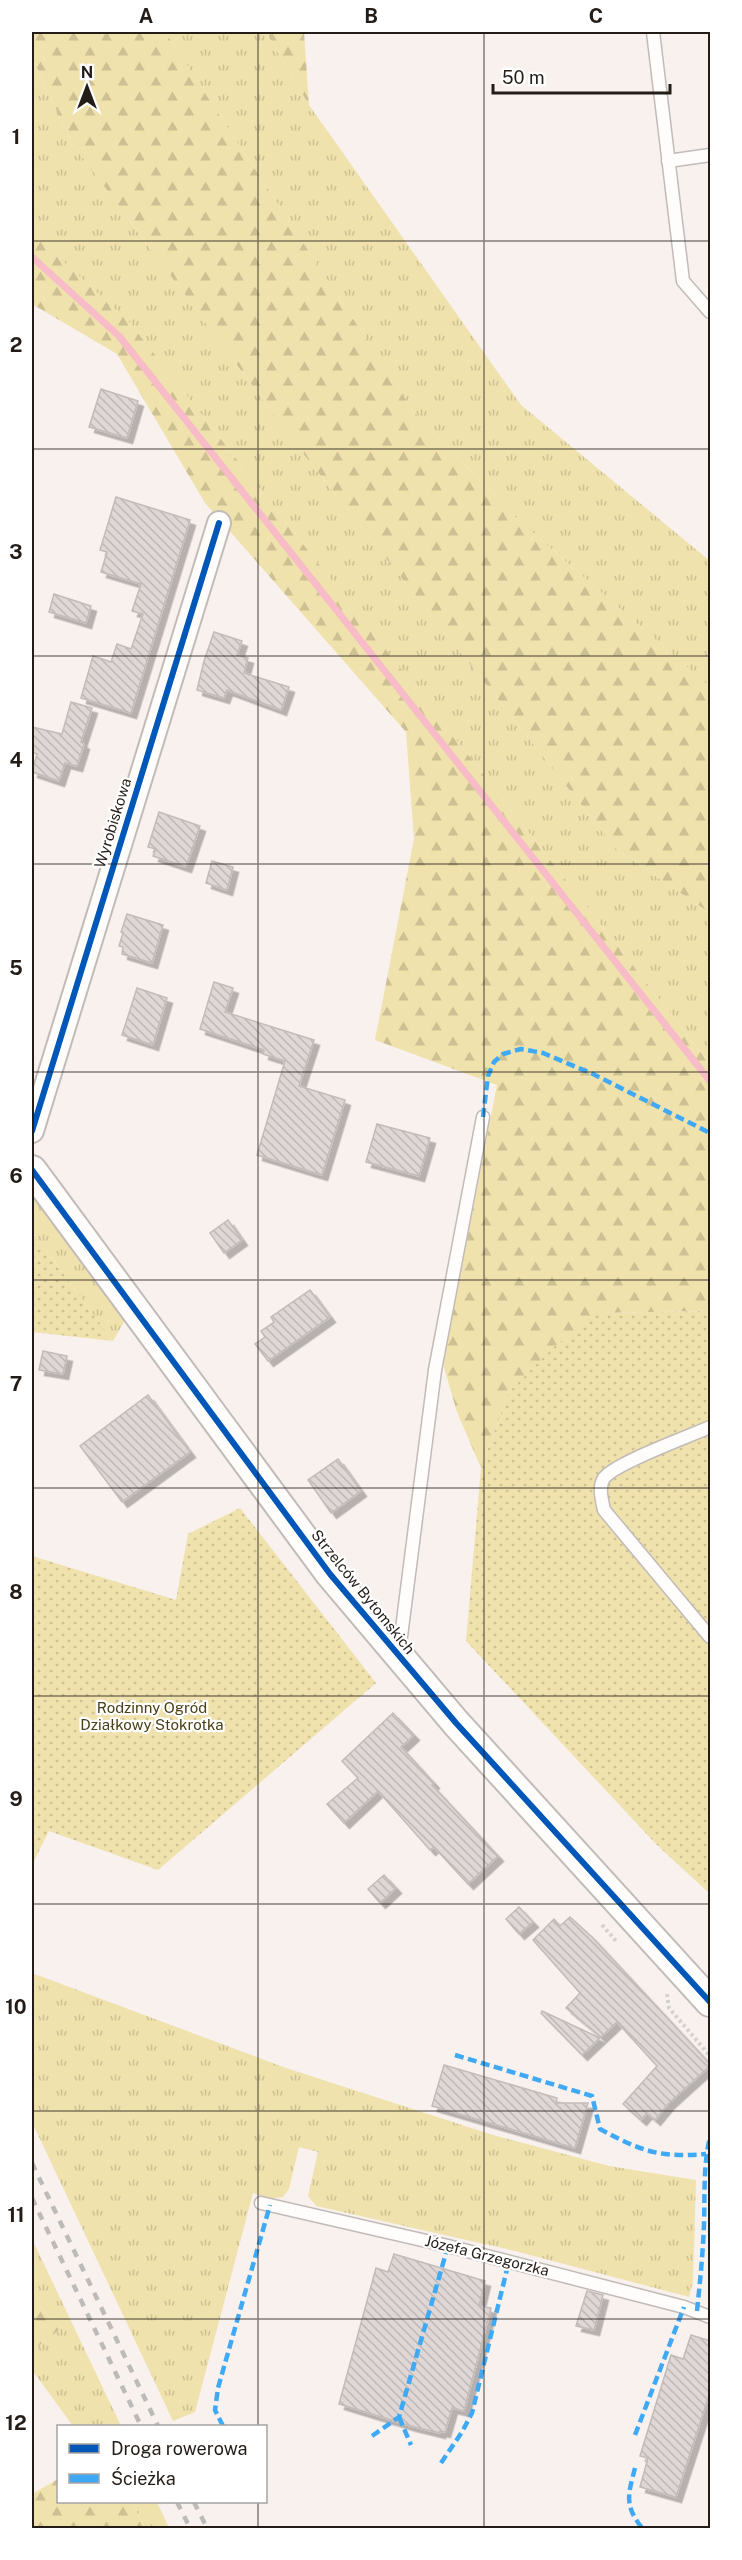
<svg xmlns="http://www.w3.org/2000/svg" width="742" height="2560" font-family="'Public Sans',sans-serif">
	<defs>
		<pattern id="grass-tufts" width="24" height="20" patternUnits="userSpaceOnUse" patternTransform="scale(1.5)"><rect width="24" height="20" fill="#efe2ac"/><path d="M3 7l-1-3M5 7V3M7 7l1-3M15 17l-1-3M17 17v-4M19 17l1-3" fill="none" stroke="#cdc193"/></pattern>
		<pattern id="forest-firs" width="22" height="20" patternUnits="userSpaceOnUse" patternTransform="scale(1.5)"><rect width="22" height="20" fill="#efe2ac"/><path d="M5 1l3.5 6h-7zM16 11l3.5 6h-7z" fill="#cdc193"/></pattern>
		<pattern id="garden-dots" width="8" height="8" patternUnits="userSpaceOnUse" patternTransform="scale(1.5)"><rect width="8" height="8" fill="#efe2ac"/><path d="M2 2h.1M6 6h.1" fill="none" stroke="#cdc193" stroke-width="1.8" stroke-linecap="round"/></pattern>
		<pattern id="building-back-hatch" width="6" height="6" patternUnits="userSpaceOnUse" patternTransform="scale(1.5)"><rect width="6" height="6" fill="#dfd7d5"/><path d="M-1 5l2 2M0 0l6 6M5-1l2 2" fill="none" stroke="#bfb8b6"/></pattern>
		<filter id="shadow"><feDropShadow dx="5.5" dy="5.5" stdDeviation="0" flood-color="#0004"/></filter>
	</defs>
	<rect width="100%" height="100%" fill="#f8f1ee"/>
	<!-- grass -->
	<g fill="url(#grass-tufts)">
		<path d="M165 32H266L309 105 521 405 710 561V687L518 520 414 412Z"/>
		<path d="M32 57 72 143 298 447 617 850 710 913V1064L130 323 56 255 32 222Z"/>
		<path d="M32 1192 125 1320 113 1341 32 1231Z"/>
		<path d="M32 1973 286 2068 493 2135 609 2166 696 2180 693 2281 689 2297 515 2251 316 2206 308 2196 318 2152 299 2147 289 2189 283 2197 270 2199 253 2193 195 2412 173 2421 32 2122Z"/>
		<path d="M32 2239 121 2426H73L32 2370V2351L59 2330 32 2295Z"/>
		<path d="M131 2502H157L169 2528H145Z"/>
	</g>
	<!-- forest -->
	<g fill="url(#forest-firs)">
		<path d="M32 32H165L414 412 518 520 710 687V913L617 850 298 447 72 143 32 57Z"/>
		<path d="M266 32H304L309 105Z"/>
		<path d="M32 222 56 255 130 323 710 1064V1311L599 1313 509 1392 481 1468 457 1412 443 1364 497 1085 375 1040 414 839 406 732 205 503 117 354 32 304Z"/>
		<path d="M32 2295 59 2330 32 2351Z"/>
		<path d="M58 2479V2502H131L145 2528H32V2494Z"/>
	</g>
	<!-- garden -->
	<g fill="url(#garden-dots)">
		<path d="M32 1231 113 1341 32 1332Z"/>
		<path d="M710 1311V1894L656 1844 466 1641 481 1468 509 1392 555 1346 599 1313Z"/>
		<path d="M240 1508 376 1683 158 1870 49 1831 32 1865V1556L176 1600 188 1534Z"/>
	</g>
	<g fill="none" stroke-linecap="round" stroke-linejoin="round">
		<!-- stream -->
		<path stroke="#f7bcc7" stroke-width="7" d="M32 257 119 336 710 1081"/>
	</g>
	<!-- building -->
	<g fill="url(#building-back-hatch)" stroke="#c3bbb9" stroke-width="1.5" filter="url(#shadow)">
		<path d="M101 389 138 401 127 438 89 427Z"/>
		<path d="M116 497 190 520 131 713 81 698 93 656 111 662 117 644 131 649 143 614 132 611 141 584 101 572 107 552 100 550Z"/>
		<path d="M54 594 91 606 86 623 49 612Z"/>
		<path d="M214 632 242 641 237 655 248 658 244 673 289 687 281 710 227 690 224 698 197 690 204 661Z"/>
		<path d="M71 702 92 708 81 742 84 744 77 766 65 763 59 781 32 772 37 754 32 752V727L62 734Z"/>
		<path d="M159 812 200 826 186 867 153 856 156 849 148 847Z"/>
		<path d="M212 861 233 867 227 890 206 883Z"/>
		<path d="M127 914 163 925 152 963 122 954 123 947 119 946 123 933 121 932Z"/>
		<path d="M214 982 233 988 225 1012 314 1040 299 1086 345 1100 322 1175 257 1155 285 1061 263 1054 264 1050 200 1029Z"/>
		<path d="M137 988 167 998 153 1045 122 1035Z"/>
		<path d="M377 1124 430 1138 419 1176 366 1162Z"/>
		<path d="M228 1220 242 1240 224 1253 210 1233Z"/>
		<path d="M310 1290 330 1317 268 1361 255 1344 265 1337 261 1331 274 1322 271 1317Z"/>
		<path d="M43 1351 67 1356 63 1374 39 1370Z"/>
		<path d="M148 1395 190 1452 122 1502 80 1446Z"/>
		<path d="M338 1459 361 1491 331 1513 308 1480Z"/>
		<path d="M393 1713 414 1735 401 1747 434 1783 432 1785 498 1856 468 1884 434 1847 430 1850 378 1791 344 1823 327 1804 358 1778 342 1761Z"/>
		<path d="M384 1875 396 1888 380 1903 368 1889Z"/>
		<path d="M519 1907 533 1922 519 1934 506 1919Z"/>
		<path d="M570 1917 592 1937 711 2065 669 2103 655 2120 647 2113 641 2120 623 2104 657 2066 617 2022 601 2037 566 2008 580 1993 533 1940 554 1919 560 1926Z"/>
		<path d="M542 2011 600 2038 582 2055 541 2013Z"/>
		<path d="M444 2065 557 2098 556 2103H588L575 2148 432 2106Z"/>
		<path d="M394 2254 485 2281 479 2306 491 2308 480 2350 464 2411 452 2408 445 2432 440 2431V2433L411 2426 339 2404 376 2268 388 2272Z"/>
		<path d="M587 2291 603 2295 594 2330 576 2326Z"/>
		<path d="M691 2335 711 2341V2389L676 2497 640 2487 648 2458 640 2456 671 2355 683 2359Z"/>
	</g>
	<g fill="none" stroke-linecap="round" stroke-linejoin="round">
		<defs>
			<g id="service">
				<path d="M653 32 683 281 710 312"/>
				<path d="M668 161 710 155"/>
				<path d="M710 1427C690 1436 615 1463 604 1478 598 1487 602 1500 604 1510L710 1637"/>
				<path d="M399 1652 435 1370 483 1117"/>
				<path d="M261 2203 448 2246 684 2307 710 2317"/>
			</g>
			<path id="minor" d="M32 1131 219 523"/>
			<path id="tertiary" d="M32 1170 330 1574 456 1723 710 2002"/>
		</defs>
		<!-- service casing -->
		<use href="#service" stroke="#c2bbb8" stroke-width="15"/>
		<!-- minor casing -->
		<use href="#minor" stroke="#c2bbb8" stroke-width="26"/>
		<!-- tertiary casing -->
		<use href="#tertiary" stroke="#c2bbb8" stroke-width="32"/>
		<!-- path -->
		<g stroke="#d3d2d0" stroke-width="4" stroke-dasharray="3 3" stroke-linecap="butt">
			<path d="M602 1925 617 1942"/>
			<path d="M667 1994 669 2008 710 2056"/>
		</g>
		<!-- service -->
		<use href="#service" stroke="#fefdfc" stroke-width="12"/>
		<!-- minor -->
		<use href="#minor" stroke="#fefdfc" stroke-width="22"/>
		<!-- tertiary -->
		<use href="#tertiary" stroke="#fefdfc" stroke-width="28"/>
		<!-- rail -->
		<g stroke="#bcbbba" stroke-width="4.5" stroke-dasharray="8 8" stroke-linecap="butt">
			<path d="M32 2163 158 2426"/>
			<path d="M32 2198 141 2426"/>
			<path d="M177 2502 190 2528"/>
			<path d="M194 2502 207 2528"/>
		</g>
		<!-- quiet -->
		<g stroke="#3fa9f5" stroke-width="4.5" stroke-dasharray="9 4.5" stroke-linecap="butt">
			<path d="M483 1117 488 1076 494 1062 503 1054 521 1049 543 1053 593 1074 710 1133"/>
			<path d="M455 2055 592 2096 600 2129C641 2151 659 2158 706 2154"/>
			<path d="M697 2311C700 2282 703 2253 704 2224 705 2194 703 2166 710 2137"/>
			<path d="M399 2417 411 2445"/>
			<path d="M223 2426 215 2410 218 2388 270 2205"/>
			<path d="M635 2435 684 2307"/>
			<path d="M372 2436 399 2417 448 2246"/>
			<path d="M441 2463 462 2432 472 2413 509 2261"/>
			<path d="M635 2468C628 2495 624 2505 642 2528"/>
		</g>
		<defs>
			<g id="cycleway">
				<path d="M32 1131 219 523"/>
				<path d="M32 1170 330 1574 456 1723 710 2002"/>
			</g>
		</defs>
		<!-- cycleway casing -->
		<use href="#cycleway" stroke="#fff" stroke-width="10"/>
		<!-- cycleway -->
		<use href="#cycleway" stroke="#0057b8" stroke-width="6"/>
	</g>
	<!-- grid -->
	<path fill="none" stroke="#231c17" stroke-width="1.5" stroke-opacity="0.55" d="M258 32V2426M484 32V2528M32 241H710M32 449H710M32 656H710M32 864H710M32 1072H710M32 1280H710M32 1488H710M32 1696H710M32 1904H710M32 2111H710M32 2319H710M258 2502V2528"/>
	<g text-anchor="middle" stroke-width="4.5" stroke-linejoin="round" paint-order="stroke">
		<!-- street labels -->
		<g font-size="15" fill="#231c17" stroke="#fff">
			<text transform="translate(113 823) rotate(-73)" y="5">Wyrobiskowa</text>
			<text transform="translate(363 1592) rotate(51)" y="5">Strzelców Bytomskich</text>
			<text transform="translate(487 2256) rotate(14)" y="5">Józefa Grzegorzka</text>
		</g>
		<!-- park labels -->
		<g font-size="15" fill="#484016" stroke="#fff">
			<text x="152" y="1713">Rodzinny Ogród<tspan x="152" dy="17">Działkowy Stokrotka</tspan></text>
		</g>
	</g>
	<!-- border -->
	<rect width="742" height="2560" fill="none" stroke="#ffffff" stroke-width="66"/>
	<!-- legend -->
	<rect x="57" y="2425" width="210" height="78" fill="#ffffff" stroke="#a7a4a2" stroke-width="1.5"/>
	<rect x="69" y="2444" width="30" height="9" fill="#0057b8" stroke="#a7a4a2" stroke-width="1.5"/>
	<text x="111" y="2455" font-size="18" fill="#231c17">Droga rowerowa</text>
	<rect x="69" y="2474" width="30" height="9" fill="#3fa9f5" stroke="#a7a4a2" stroke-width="1.5"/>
	<text x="111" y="2485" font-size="18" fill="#231c17">Ścieżka</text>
	<!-- north arrow -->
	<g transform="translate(87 87)" stroke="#ffffff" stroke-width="4.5" paint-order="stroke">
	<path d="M0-4.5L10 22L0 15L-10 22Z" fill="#231c17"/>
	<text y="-9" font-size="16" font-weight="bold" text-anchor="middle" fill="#231c17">N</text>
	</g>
	<!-- scale -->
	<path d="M493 84v9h177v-9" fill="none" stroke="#231c17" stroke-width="3"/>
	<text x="502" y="84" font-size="18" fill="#231c17" stroke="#ffffff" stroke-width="4.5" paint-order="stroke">50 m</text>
	<rect x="33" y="33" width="676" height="2494" fill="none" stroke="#231c17" stroke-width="2"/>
	<g font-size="20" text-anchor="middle" font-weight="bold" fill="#231c17">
		<text x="146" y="23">A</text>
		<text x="371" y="23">B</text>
		<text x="596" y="23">C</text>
		<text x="16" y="144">1</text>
		<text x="16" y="352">2</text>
		<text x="16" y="559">3</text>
		<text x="16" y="767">4</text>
		<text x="16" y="975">5</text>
		<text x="16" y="1183">6</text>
		<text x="16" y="1391">7</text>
		<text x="16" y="1599">8</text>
		<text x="16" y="1806">9</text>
		<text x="16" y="2014">10</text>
		<text x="16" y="2222">11</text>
		<text x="16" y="2430">12</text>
	</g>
</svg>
